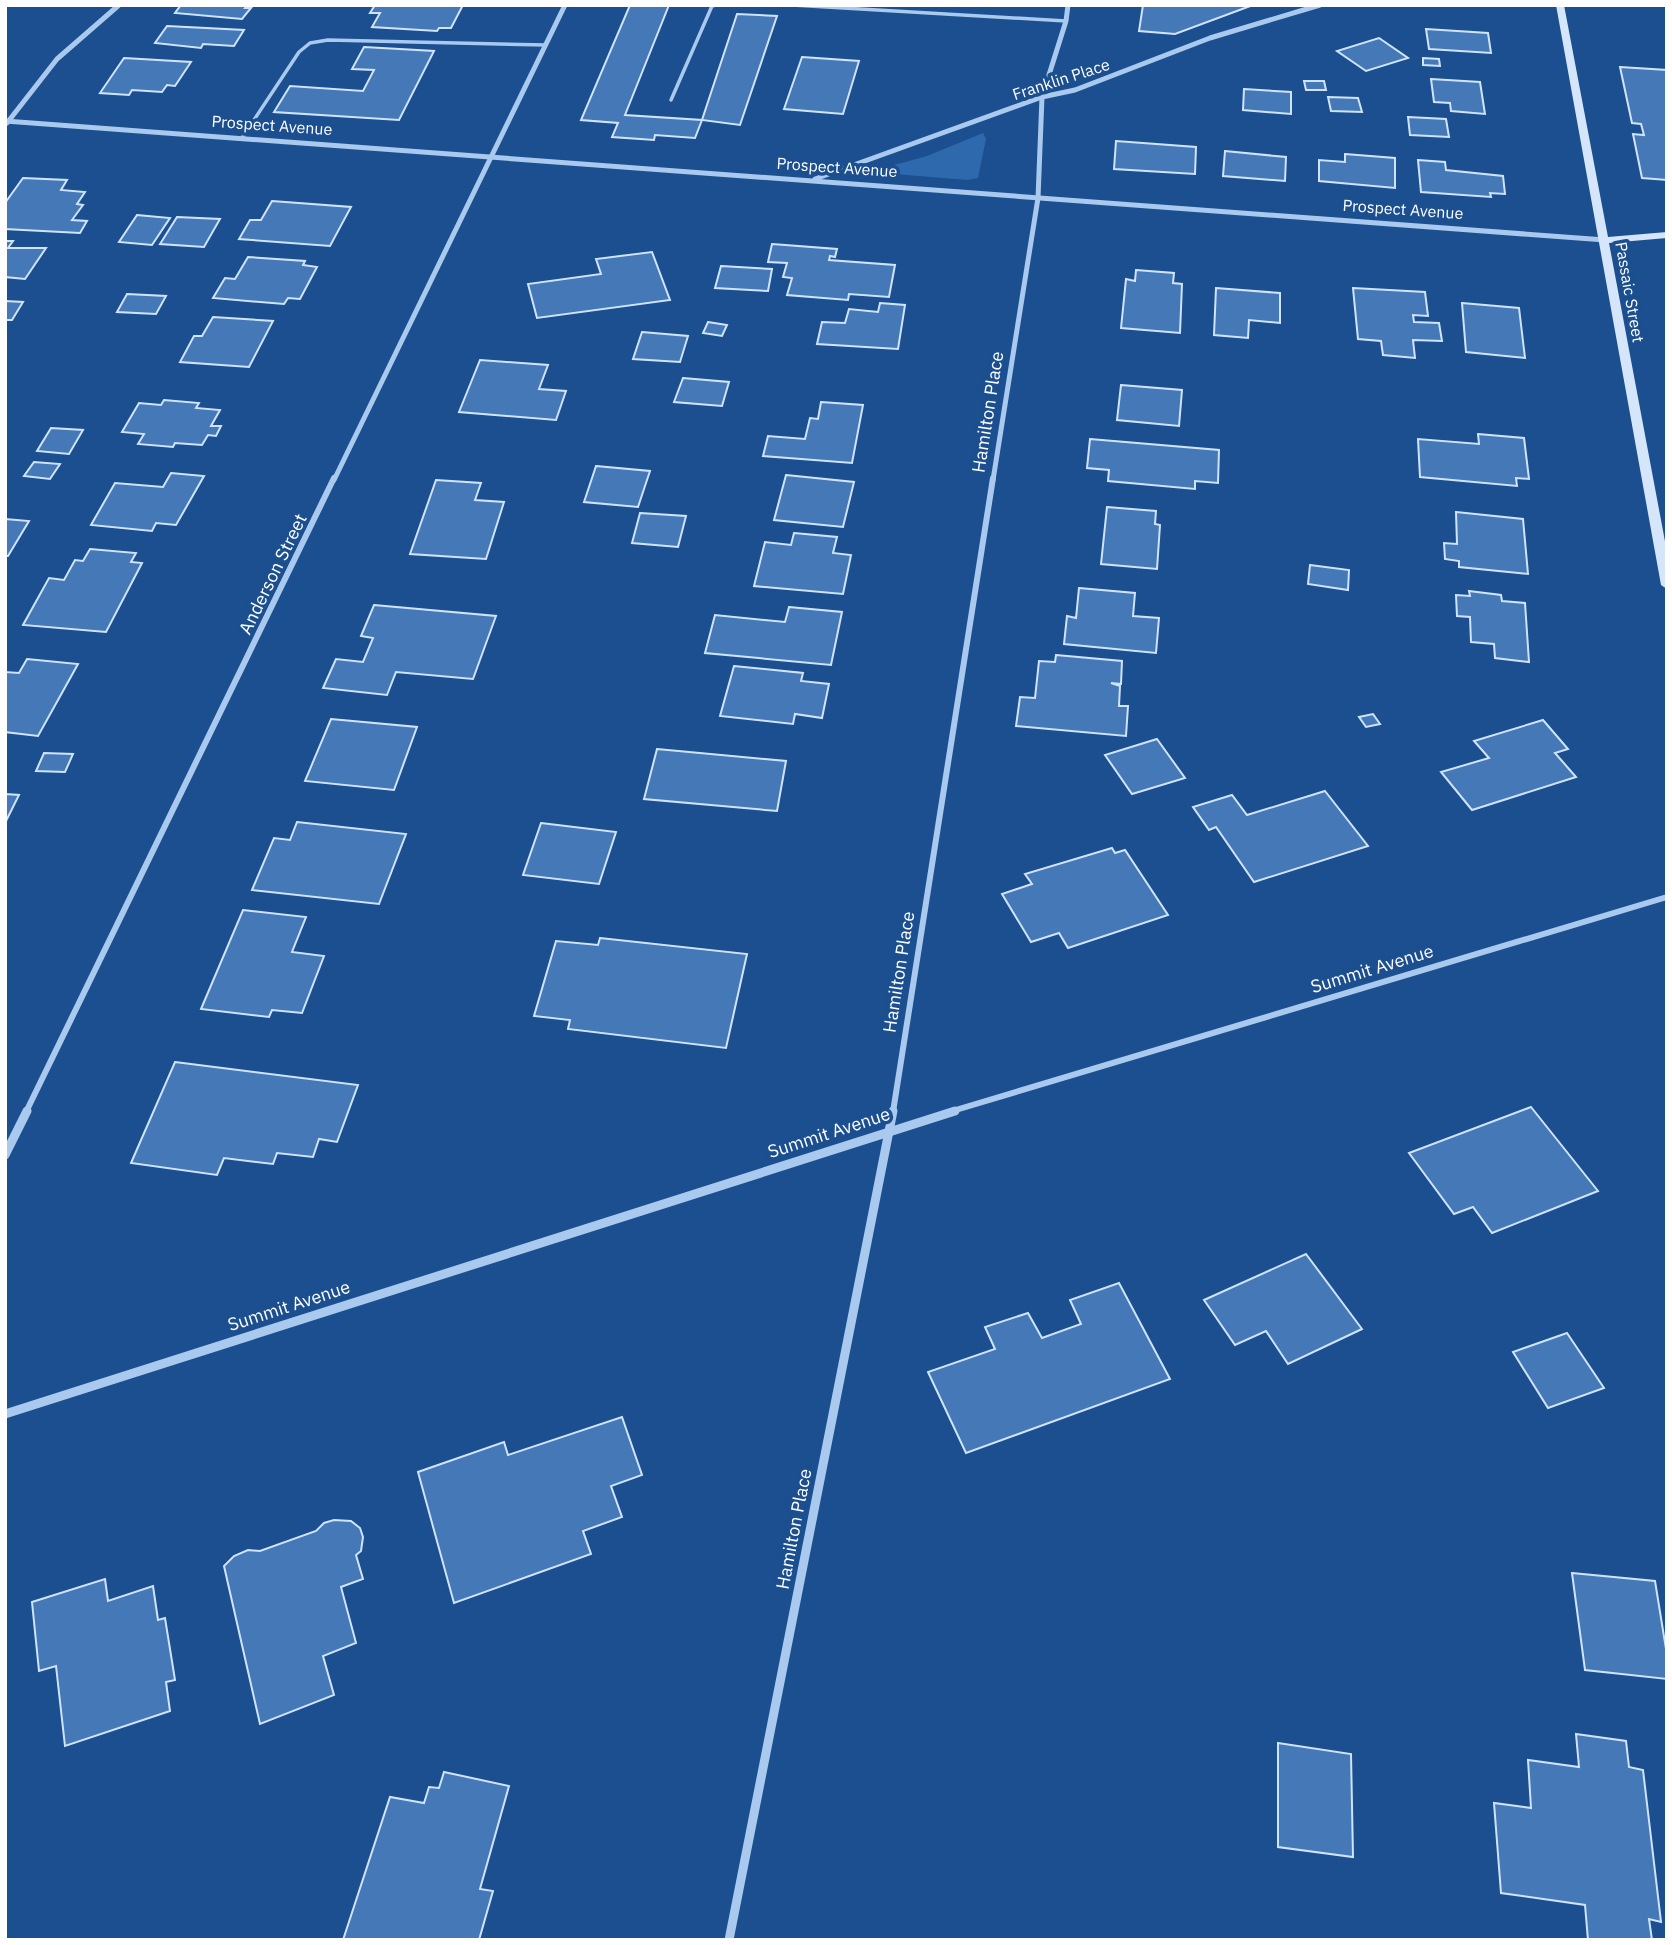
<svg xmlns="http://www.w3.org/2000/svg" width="1672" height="1945" font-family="'IBM Plex Sans',sans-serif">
	<rect width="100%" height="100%" fill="#1b4f8f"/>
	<!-- green -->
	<path fill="#2e69ad" d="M983 133 986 139 978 178 967 180 882 173 876 170 927 156Z"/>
	<!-- building -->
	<g fill="#4478b7" stroke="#cfe3fa" stroke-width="2">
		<path d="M181 5H247L245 8H251L242 19 175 13Z"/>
		<path d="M375 5H463L451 28H439L437 31 372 27 380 13H370Z"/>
		<path d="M630 5H669L625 115 702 120 695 138 655 135 654 140 612 137 618 123 581 120Z"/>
		<path d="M1143 5H1253L1175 34 1139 31Z"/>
		<path d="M737 14 777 16 740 125 702 120Z"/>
		<path d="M167 26 244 30 234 46 203 44 201 48 155 43Z"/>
		<path d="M1426 29 1488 33 1491 53 1429 49Z"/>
		<path d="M1379 38 1408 58 1366 71 1337 51Z"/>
		<path d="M364 47 434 51 399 120 274 112 290 86 363 91 374 70 352 69Z"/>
		<path d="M802 57 859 61 843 114 784 109Z"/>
		<path d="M124 58 191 62 175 86 167 85 162 92 132 90 129 95 100 93Z"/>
		<path d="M1423 58 1439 59 1440 66 1423 65Z"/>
		<path d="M1620 67 1667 70V180L1642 178 1633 134 1644 135 1641 124 1632 123Z"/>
		<path d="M1431 79 1480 82 1485 114 1451 111 1450 103 1434 102Z"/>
		<path d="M1304 81H1324L1326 90H1306Z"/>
		<path d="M1244 89 1291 92V114L1243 110Z"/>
		<path d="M1328 97 1358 98 1362 112 1331 111Z"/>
		<path d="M1408 117 1446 119 1449 137 1410 135Z"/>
		<path d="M1116 141 1196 147 1195 174 1114 169Z"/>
		<path d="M1225 151 1286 157 1285 181 1223 176Z"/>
		<path d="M1345 154 1395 158V188L1319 181V160L1345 162Z"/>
		<path d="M1418 160 1445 162 1446 170 1503 176 1505 194 1490 193 1491 197 1421 192Z"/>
		<path d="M23 178 67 180 61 190 85 192 77 204 83 205 72 220 87 221 80 233 5 229V203Z"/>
		<path d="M272 201 351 207 330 246 239 239 250 220H261Z"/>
		<path d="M137 215 170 218 152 245 119 242Z"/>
		<path d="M177 217 220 219 204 247 160 244Z"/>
		<path d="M5 241H13L8 248H46L25 279 5 277Z"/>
		<path d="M772 244 837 249 835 257 830 256 829 260 895 265 889 297 849 294 848 300 787 295 792 278 783 277 787 263 768 262Z"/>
		<path d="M652 252 670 300 537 318 528 284 601 274 596 259Z"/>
		<path d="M248 257 305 261 303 265 317 267 300 299 288 298 284 304 213 298 225 278 235 279Z"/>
		<path d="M721 266 772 269 768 291 715 288Z"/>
		<path d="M1136 270 1174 273 1173 283 1182 284 1180 333 1121 328 1126 279 1135 281Z"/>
		<path d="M1216 288 1280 293V323L1249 320 1248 338 1214 335Z"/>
		<path d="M1353 288 1425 292 1428 316 1413 315 1414 322 1439 323 1442 341 1413 340 1415 358 1383 355 1381 341 1358 339Z"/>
		<path d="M127 294 166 296 156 314 117 312Z"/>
		<path d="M5 301 23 302 12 320H5Z"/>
		<path d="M880 303 905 305 898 349 817 344 822 322 845 323 849 309 878 312Z"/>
		<path d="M1462 303 1519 308 1525 358 1466 352Z"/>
		<path d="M213 317 273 321 249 367 180 362 194 336H202Z"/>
		<path d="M708 322 727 325 722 336 703 333Z"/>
		<path d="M642 332 688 336 680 362 633 359Z"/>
		<path d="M480 360 548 365 539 389 566 391 556 420 459 412Z"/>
		<path d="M683 378 729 382 722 406 674 402Z"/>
		<path d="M1121 385 1182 390 1179 426 1117 420Z"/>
		<path d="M164 400 199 403 196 408 220 410 211 426H221L216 436 208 435 202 445 175 443 173 447 138 444 144 434 122 432 139 403 161 405Z"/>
		<path d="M821 402 863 405 852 463 763 456 768 436 805 439 810 418 818 419Z"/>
		<path d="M51 428 83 430 69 454 37 451Z"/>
		<path d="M1478 434 1524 438 1529 479 1516 478 1517 486 1420 477 1418 439 1479 444Z"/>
		<path d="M1090 439 1219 450 1218 483 1195 481V489L1108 481 1109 470 1087 468Z"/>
		<path d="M34 462 60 464 50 479 24 476Z"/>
		<path d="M596 466 650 471 638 507 584 502Z"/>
		<path d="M171 473 204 476 176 525 156 523 152 531 91 525 115 483 163 487Z"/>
		<path d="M786 475 854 482 843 527 774 520Z"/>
		<path d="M436 480 481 483 475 500 504 502 486 559 410 554Z"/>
		<path d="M1107 507 1156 511 1155 524 1160 525 1157 569 1101 564Z"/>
		<path d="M1456 512 1523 519 1528 574 1459 567V561L1445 559 1444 543 1457 544Z"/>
		<path d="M640 513 686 516 678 547 632 543Z"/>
		<path d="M5 519 29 521 8 556H5Z"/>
		<path d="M794 533 837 537 833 553 851 555 843 594 754 586 765 542 791 545Z"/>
		<path d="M90 549 136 553 131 562 142 563 106 632 23 625 49 578 64 580 75 560 83 561Z"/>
		<path d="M1310 565 1349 570 1348 590 1308 584Z"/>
		<path d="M1079 588 1135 593 1133 616 1159 618 1156 653 1064 644 1067 616 1076 618Z"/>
		<path d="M1469 591 1501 595 1502 601 1525 603 1529 662 1495 658 1494 644 1471 642 1470 617 1457 616 1456 595 1470 596Z"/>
		<path d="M374 605 496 616 473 679 396 672 387 695 323 688 336 659 363 662 373 638 361 636Z"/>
		<path d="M789 607 842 612 831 665 705 653 715 615 785 622Z"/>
		<path d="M1056 655 1122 661 1121 684 1111 683 1120 686 1119 706H1128L1126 736 1016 726 1020 697 1035 698 1039 661 1055 662Z"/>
		<path d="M27 659 78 664 38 736 5 732V672L19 673Z"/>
		<path d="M734 666 803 673 801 681 829 684 822 718 795 714 793 724 720 716Z"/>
		<path d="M1373 714 1380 724 1366 727 1359 717Z"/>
		<path d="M331 719 417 727 394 790 305 781Z"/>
		<path d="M1543 720 1568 749 1555 753 1576 777 1472 810 1441 772 1489 758 1474 741Z"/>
		<path d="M1157 739 1185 778 1132 794 1105 755Z"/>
		<path d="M657 749 786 761 777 811 644 799Z"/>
		<path d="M44 753 73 754 65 772 36 771Z"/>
		<path d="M1325 791 1368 846 1254 882 1216 827 1209 830 1193 807 1232 795 1247 815Z"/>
		<path d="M5 794 19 795 5 823Z"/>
		<path d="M297 822 406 834 379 904 252 890 274 838 290 840Z"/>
		<path d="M541 823 616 832 599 884 523 875Z"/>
		<path d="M1112 848 1115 853 1125 850 1168 915 1068 948 1059 933 1031 942 1002 894 1032 884 1025 874Z"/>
		<path d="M243 910 306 917 292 952 324 956 302 1013 272 1010 269 1017 201 1009Z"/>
		<path d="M600 938 747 954 726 1048 568 1029 570 1020 534 1016 556 941 598 945Z"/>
		<path d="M175 1062 358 1085 337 1142 319 1139 313 1157 277 1153 273 1164 224 1158 217 1175 131 1163Z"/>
		<path d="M1531 1107 1598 1191 1492 1233 1473 1207 1454 1214 1409 1153Z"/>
		<path d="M1306 1254 1362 1329 1288 1364 1266 1331 1235 1345 1204 1300Z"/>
		<path d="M1119 1283 1170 1379 966 1453 928 1372 995 1349 985 1327 1028 1313 1042 1338 1081 1324 1070 1300Z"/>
		<path d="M1567 1333 1604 1388 1548 1408 1513 1352Z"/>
		<path d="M622 1417 642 1475 611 1486 622 1517 583 1531 591 1554 454 1603 418 1472 504 1442 508 1455Z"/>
		<path d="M334 1520 351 1521 360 1528 363 1537 361 1551 356 1555 363 1579 341 1587 356 1643 323 1656 334 1695 260 1724 224 1566 234 1556 248 1550 260 1551 316 1531 324 1523Z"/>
		<path d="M1572 1573 1655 1581 1667 1655V1679L1585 1670Z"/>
		<path d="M105 1579 108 1601 153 1586 158 1620 165 1618 175 1680 166 1682 170 1711 65 1746 56 1666 39 1671 32 1602Z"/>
		<path d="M1576 1734 1626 1741 1629 1767 1643 1770 1661 1922 1649 1919 1652 1940H1588L1585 1905 1501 1893 1494 1803 1531 1808 1528 1760 1579 1767Z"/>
		<path d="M1278 1743 1351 1754 1353 1857 1278 1847Z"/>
		<path d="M444 1772 509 1786 480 1889 493 1891 479 1940H343L390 1797 424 1803 429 1787 439 1788Z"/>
	</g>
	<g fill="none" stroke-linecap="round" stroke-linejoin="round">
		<!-- lane -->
		<g stroke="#a9c9ee" stroke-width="3.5">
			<path d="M792 5 1066 21"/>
			<path d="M671 100 712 6 716 5"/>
			<path d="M242 138 299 52 310 43 328 40 546 45"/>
		</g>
		<!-- street-far2 -->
		<g stroke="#a9c9ee" stroke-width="5">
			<path d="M5 121 1605 240"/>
			<path d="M7 123 57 59 119 5"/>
			<path d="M815 179 1042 97 1075 90 1210 38 1320 5"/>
			<path d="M334 480 565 5"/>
			<path d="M993 480 1038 198 1042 97 1066 21 1068 5"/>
		</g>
		<!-- street-far1 -->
		<g stroke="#a9c9ee" stroke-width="6">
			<path d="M26 1112 334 478"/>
			<path d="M893 1112 993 478"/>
			<path d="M949 1112 1667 897"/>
		</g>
		<!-- street -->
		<g stroke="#a9c9ee" stroke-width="9">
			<path d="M5 1155 27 1111"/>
			<path d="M5 1414 955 1111"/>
			<path d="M729 1940 893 1111"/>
		</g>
		<!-- secondary -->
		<path fill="#d6e6fa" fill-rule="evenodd" d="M1556 5H1564L1608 237 1667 232V238L1609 243 1667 552V589L1661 585Z"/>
	</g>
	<g text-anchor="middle" stroke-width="7" stroke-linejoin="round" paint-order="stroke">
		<!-- far-street labels -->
		<g font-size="16" fill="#fff" stroke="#1b4f8f">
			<text transform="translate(1061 79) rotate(-18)" y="6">Franklin Place</text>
			<text transform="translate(272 125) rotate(4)" y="6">Prospect Avenue</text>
			<text transform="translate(837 167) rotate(4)" y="6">Prospect Avenue</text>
			<text transform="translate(1403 209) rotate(4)" y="6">Prospect Avenue</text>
			<text transform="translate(1630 292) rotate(80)" y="6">Passaic Street</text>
		</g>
		<!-- street labels -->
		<g font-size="18" fill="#fff" stroke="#1b4f8f">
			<text transform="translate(988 412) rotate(-81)" y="6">Hamilton Place</text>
			<text transform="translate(273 574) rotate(-64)" y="6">Anderson Street</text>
			<text transform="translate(1372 969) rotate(-17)" y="6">Summit Avenue</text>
			<text transform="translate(899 972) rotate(-81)" y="6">Hamilton Place</text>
			<text transform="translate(829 1133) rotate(-18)" y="6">Summit Avenue</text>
			<text transform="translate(289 1306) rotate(-18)" y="6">Summit Avenue</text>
			<text transform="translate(794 1529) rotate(-79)" y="6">Hamilton Place</text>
		</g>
	</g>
	<!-- border -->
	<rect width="1672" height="1945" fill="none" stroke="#ffffff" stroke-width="14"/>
</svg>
